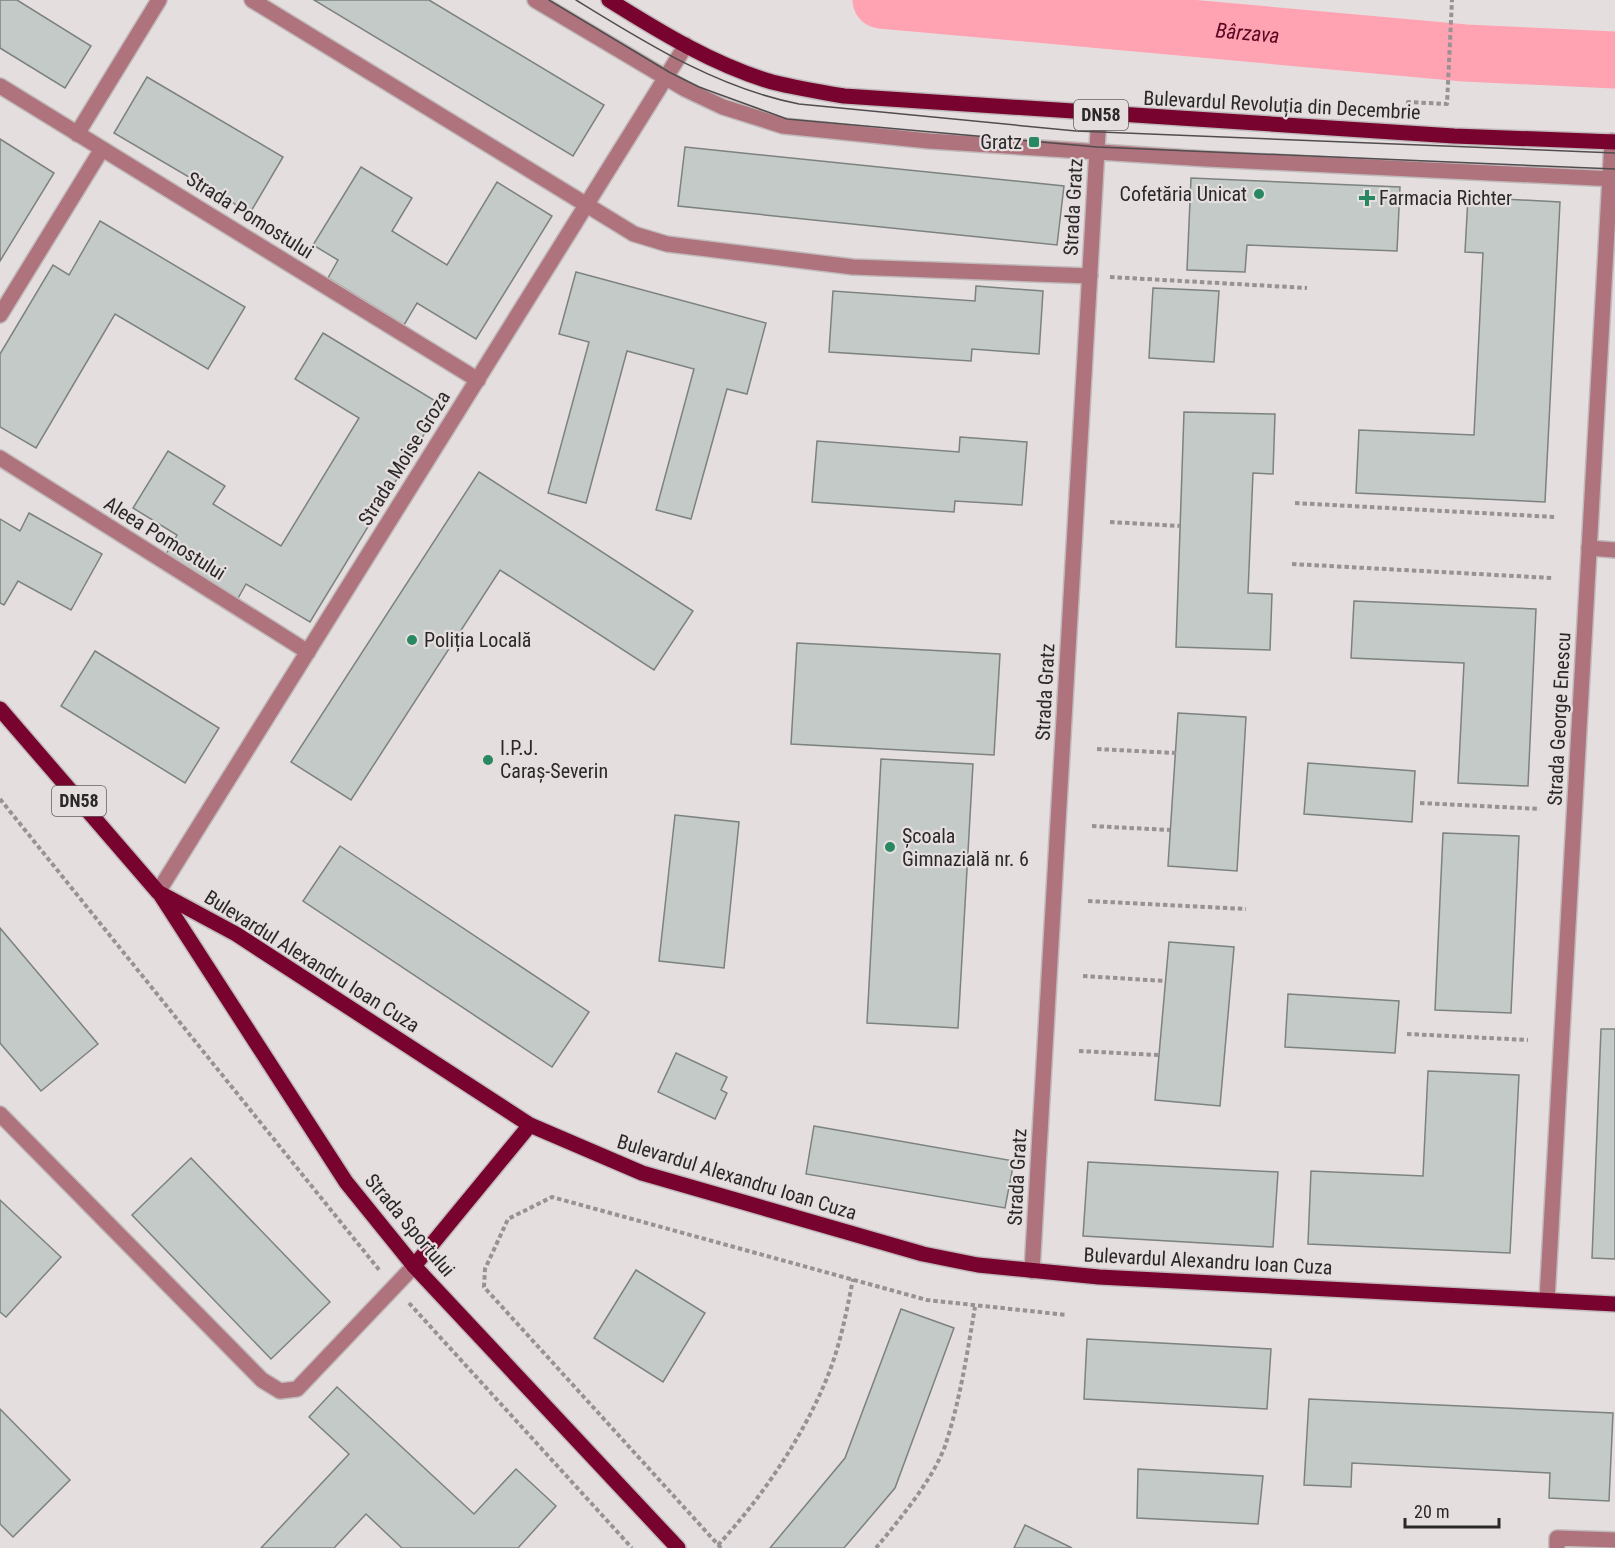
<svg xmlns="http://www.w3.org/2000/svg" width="1615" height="1548" font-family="'Roboto Condensed',sans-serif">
	<rect width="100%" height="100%" fill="#e5dedf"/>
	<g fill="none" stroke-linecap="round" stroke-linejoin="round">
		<!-- river -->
		<path stroke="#ffa2b1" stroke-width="57" id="s1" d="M881 0 1465 53 1615 60"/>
	</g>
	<!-- building -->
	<g fill="#c4cac7" stroke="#7c827f" stroke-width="1.5">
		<path d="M0 0H17L91 46 65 88 0 48Z"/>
		<path d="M314 0H429L604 105 573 156Z"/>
		<path d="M147 77 283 157 250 213 114 133Z"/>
		<path d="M0 139 54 173 0 261Z"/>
		<path d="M685 147 1064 186 1057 245 678 206Z"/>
		<path d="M361 167 412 198 392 231 447 265 497 182 552 216 476 339 417 303 404 325 328 278 338 260 313 245Z"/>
		<path d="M1191 178 1400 187 1397 251 1247 245 1245 272 1187 270Z"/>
		<path d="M1468 197 1560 202 1545 502 1356 493 1359 430 1474 435 1483 253 1465 252Z"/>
		<path d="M100 221 245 307 208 369 115 314 36 448 0 427V354L53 265 69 275Z"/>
		<path d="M576 272 766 323 747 394 727 389 691 519 656 510 694 369 627 351 586 503 548 493 589 342 559 334Z"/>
		<path d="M976 286 1043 291 1039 354 972 349 971 361 829 352 833 291 975 301Z"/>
		<path d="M1153 288 1219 291 1214 362 1149 358Z"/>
		<path d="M323 333 442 405 310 622 246 584 237 600 165 556 177 535 133 508 168 451 225 486 213 504 281 546 359 418 295 379Z"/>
		<path d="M1184 412 1275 414 1273 474 1253 473 1248 593 1272 594 1270 650 1176 647Z"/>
		<path d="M960 437 1027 442 1022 505 955 501 954 512 812 502 817 441 959 452Z"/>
		<path d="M479 472 693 611 654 670 500 570 351 800 291 762Z"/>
		<path d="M29 513 102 554 71 610 18 581 4 605 0 603V519L20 531Z"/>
		<path d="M1354 601 1536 609 1528 786 1458 783 1464 663 1351 658Z"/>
		<path d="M797 643 1000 654 994 755 791 744Z"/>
		<path d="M95 651 219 728 185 783 61 706Z"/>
		<path d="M1178 713 1246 717 1237 871 1168 866Z"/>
		<path d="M881 759 973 764 958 1028 867 1023Z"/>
		<path d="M1308 763 1415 771 1412 822 1304 814Z"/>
		<path d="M675 815 739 822 724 968 659 961Z"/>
		<path d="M1443 833 1519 836 1511 1013 1435 1010Z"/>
		<path d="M340 846 589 1012 552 1067 303 901Z"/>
		<path d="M0 928 98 1044 41 1091 0 1043Z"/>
		<path d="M1169 942 1234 947 1220 1106 1155 1100Z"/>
		<path d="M1288 994 1399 1001 1395 1053 1285 1047Z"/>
		<path d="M1601 1029H1615V1259L1592 1258Z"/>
		<path d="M676 1053 727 1077 721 1090 727 1093 715 1119 658 1092Z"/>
		<path d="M1428 1071 1519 1075 1510 1253 1308 1244 1311 1171 1423 1176Z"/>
		<path d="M814 1126 1014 1161 1005 1208 806 1174Z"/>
		<path d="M191 1158 330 1302 271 1359 132 1215Z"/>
		<path d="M1088 1162 1278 1172 1273 1247 1083 1236Z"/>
		<path d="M0 1200 61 1257 6 1317 0 1312Z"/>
		<path d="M636 1270 705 1313 663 1382 594 1338Z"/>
		<path d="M901 1309 954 1328 895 1488 844 1548H770L845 1458Z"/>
		<path d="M1087 1339 1271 1349 1267 1409 1084 1399Z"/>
		<path d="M337 1387 474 1514 516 1469 556 1506 518 1548H402L366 1514 334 1548H261L349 1454 309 1417Z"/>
		<path d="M1309 1399 1613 1413 1609 1501 1549 1498 1550 1473 1352 1463 1351 1487 1304 1485Z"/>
		<path d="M0 1409 70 1480 13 1537 0 1524Z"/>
		<path d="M1138 1469 1263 1476 1258 1524 1137 1518Z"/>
		<path d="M1025 1525 1072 1548H1014Z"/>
	</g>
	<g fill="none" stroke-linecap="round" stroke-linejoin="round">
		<defs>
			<g id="minor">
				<path d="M252 0 634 234 667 244 853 267 1090 276"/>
				<path d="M535 0 685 89 723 107 783 126 929 141 1207 159 1615 179"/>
				<path d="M0 86 478 380"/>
				<path d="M77 134 159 0"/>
				<path d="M0 315 102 149"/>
				<path d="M0 458 308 652"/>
				<path d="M1589 548 1615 550"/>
				<path d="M158 892 686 45"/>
				<path d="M0 1114 262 1380 280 1391 297 1389 414 1266"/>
				<path d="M1032 1271 1099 115"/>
				<path d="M1547 1300 1612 141"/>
				<path d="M1557 1548V1538L1615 1540"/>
			</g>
			<g id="major">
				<path d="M609 0C660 32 714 65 772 82 796 88 820 92 844 96L1454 136 1615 142"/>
				<path d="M0 709 158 892 236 934 530 1125 642 1173 923 1254 978 1265 1099 1277 1615 1304"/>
				<path d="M160 894 346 1182 414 1266 678 1548"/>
				<path d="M414 1266 530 1125"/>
			</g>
		</defs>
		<!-- minor casing -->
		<use href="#minor" stroke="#c0babb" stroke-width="18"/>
		<!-- major casing -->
		<use href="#major" stroke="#c0babb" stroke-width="18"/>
		<!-- path -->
		<g stroke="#979293" stroke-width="4" stroke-dasharray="4.5 3" stroke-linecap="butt">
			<path d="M1407 111 1408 102 1447 104 1452 0"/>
			<path d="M1110 277 1307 288"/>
			<path d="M1295 503 1555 517"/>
			<path d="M1110 522 1180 526"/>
			<path d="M1292 564 1552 578"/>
			<path d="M1097 749 1176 753"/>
			<path d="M0 799 380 1271"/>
			<path d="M1420 803 1540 809"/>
			<path d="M1092 826 1170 830"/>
			<path d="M1088 901 1246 909"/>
			<path d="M1083 976 1165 981"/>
			<path d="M1407 1034 1528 1040"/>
			<path d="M1079 1051 1158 1055"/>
			<path d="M409 1303 632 1548"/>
			<path d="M718 1545C760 1500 800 1441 824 1385 839 1351 846 1315 853 1279"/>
			<path d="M721 1548 484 1287 485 1269 508 1219 552 1197 927 1300 1067 1315"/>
			<path d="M876 1548C899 1520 932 1481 945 1446 960 1401 967 1354 975 1307"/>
		</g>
		<!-- minor -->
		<use href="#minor" stroke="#af737d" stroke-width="15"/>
		<!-- major -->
		<use href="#major" stroke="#78032e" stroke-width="15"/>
		<!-- tram -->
		<g stroke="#514d4e" stroke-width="1.5">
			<path d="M549 0 669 72 699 87 787 119 1097 147 1615 169"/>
			<path d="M576 0C646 43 717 88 799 104L1076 131 1615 153"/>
		</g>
	</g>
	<!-- markers -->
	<g fill="#288861" stroke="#e5dedf" stroke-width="2">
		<rect x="1028" y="136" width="12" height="12" rx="3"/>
		<circle cx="1259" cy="194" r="6"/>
		<path d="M1364 189h6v6h6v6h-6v6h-6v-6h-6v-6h6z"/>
		<circle cx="412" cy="640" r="6"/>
		<circle cx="488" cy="760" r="6"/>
		<circle cx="890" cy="847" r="6"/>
	</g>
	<g text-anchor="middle" stroke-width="4.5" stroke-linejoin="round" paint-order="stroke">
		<!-- shield labels -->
		<g fill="#e5dedf" stroke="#635f60" stroke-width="1.5">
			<rect x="1074" y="100" width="54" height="30" rx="4.5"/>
			<rect x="52" y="786" width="54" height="30" rx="4.5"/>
		</g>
		<g font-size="18" font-weight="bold" fill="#2b2829">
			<text x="1101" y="121">DN58</text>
			<text x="79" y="807">DN58</text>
		</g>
		<!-- street labels -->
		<g font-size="20" fill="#2b2829" stroke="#e5dedf">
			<text transform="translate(1282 105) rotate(3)" y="7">Bulevardul Revoluția din Decembrie</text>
			<text transform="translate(1073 207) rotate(-87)" y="7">Strada Gratz</text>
			<text transform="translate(250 215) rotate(32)" y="7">Strada Pomostului</text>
			<text transform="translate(404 458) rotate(-58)" y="7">Strada Moise Groza</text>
			<text transform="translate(165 538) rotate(32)" y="7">Aleea Pomostului</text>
			<text transform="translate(1045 692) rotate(-87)" y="7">Strada Gratz</text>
			<text transform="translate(1559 719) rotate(-87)" y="7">Strada George Enescu</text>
			<text transform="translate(312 961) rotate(32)" y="7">Bulevardul Alexandru Ioan Cuza</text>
			<text transform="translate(737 1177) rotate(17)" y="7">Bulevardul Alexandru Ioan Cuza</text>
			<text transform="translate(1017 1177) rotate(-87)" y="7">Strada Gratz</text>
			<text transform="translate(410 1225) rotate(50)" y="7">Strada Sportului</text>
			<text transform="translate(1208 1261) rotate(3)" y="7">Bulevardul Alexandru Ioan Cuza</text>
		</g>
		<!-- poi labels -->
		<g font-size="20" fill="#2b2829" stroke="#e5dedf" text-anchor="start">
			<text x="1022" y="149" text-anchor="end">Gratz</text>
			<text x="1247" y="201" text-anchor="end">Cofetăria Unicat</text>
			<text x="1379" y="205">Farmacia Richter</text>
			<text x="424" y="647">Poliția Locală</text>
			<text x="500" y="755">I.P.J.<tspan x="500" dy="23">Caraș-Severin</tspan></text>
			<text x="902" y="843">Școala<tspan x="902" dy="23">Gimnazială nr. 6</tspan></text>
		</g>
		<!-- water labels -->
		<g font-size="21" font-style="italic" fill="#580621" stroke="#e5dedf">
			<text dy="7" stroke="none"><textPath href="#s1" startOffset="368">Bârzava</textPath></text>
		</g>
	</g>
	<!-- scale -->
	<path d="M1405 1518v9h94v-9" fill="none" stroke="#2b2829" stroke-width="3"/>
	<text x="1414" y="1518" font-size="18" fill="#2b2829" stroke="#e5dedf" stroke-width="4.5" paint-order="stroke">20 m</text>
</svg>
